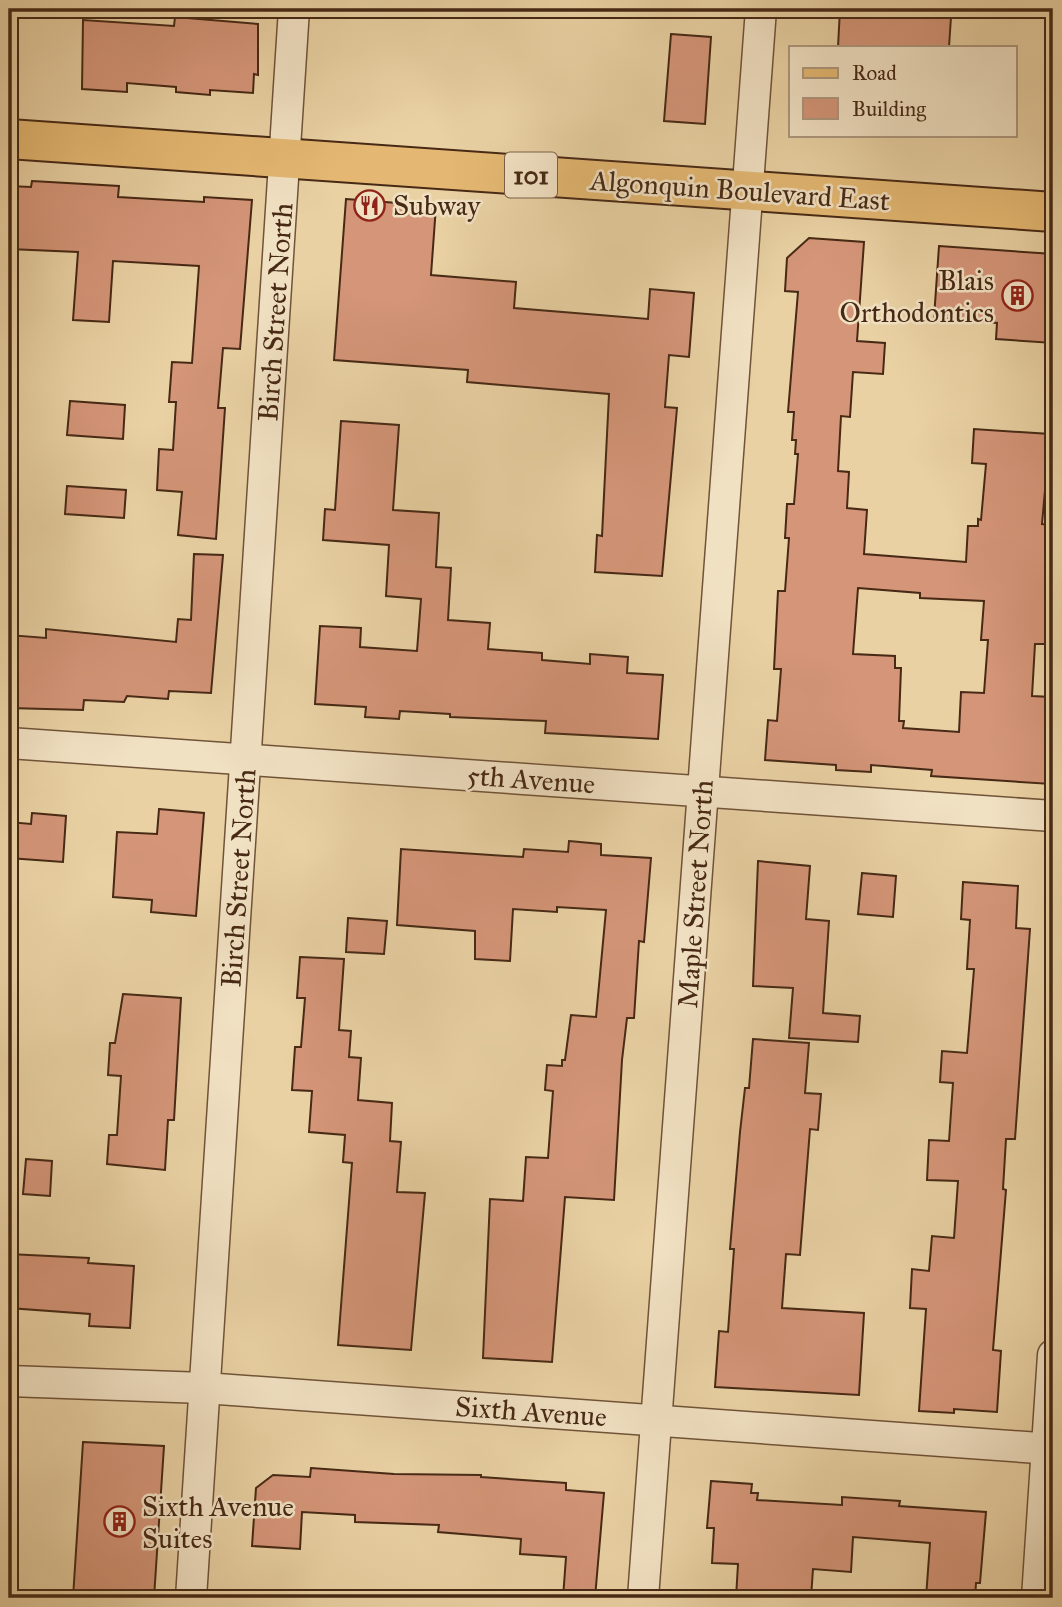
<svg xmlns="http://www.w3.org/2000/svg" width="1062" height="1607" font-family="'IM FELL Great Primer',serif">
	<rect width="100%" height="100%" fill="#e9d1a3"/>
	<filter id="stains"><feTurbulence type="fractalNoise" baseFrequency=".00286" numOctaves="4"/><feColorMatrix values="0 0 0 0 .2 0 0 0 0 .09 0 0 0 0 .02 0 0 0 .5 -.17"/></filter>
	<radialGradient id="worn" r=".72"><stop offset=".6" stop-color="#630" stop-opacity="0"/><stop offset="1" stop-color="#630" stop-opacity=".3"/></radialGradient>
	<!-- building -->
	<g fill="#d49578" stroke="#472915" stroke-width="2" fill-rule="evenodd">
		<path d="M840 9H897V14L951 17 949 47H838Z"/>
		<path d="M175 17 258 24V75L254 74 253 93 210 90V95L176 92V87L127 83V92L82 89 83 20 174 26Z"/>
		<path d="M671 34 711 37 705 124 664 121Z"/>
		<path d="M32 181 119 186 118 197 204 202V197L252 200 240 349 223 348 218 408H225L216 539 178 535 182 492 157 490 159 449 173 450 176 402H169L172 362 192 363 199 266 113 261 109 322 73 320 78 252 9 249V186L31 187Z"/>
		<path d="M346 199 436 206 431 275 516 282 514 308 648 319 650 289 694 293 689 357 669 355 665 407 677 408 662 576 595 572 597 535 602 536 609 394 467 382 468 370 334 360Z"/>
		<path d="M809 238 864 242 857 341 885 343 883 374 853 372 850 417 841 416 838 471 849 472 847 508 867 510 864 554 966 562 968 526H978V519L981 520 986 464 972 463 974 429 1050 434 1042 524 1053 525V567L1045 644H1035L1032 696 1051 697 1049 739H1053L1051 784 931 776 932 770 871 765V772L836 770V765L765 760 768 720 777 721 781 669H774L778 591H785L789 538H785L787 504H794L798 454H795L796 440H792L794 412H788L798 292 785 291 787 258ZM858 588 920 593V598L984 601 981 640H988L984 693 961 692 959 732 903 728 904 721H899L901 668H895V656L853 654Z"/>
		<path d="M939 246 1053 254V343L996 339 997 323 934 318Z"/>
		<path d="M70 401 125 405 123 439 67 435Z"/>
		<path d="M341 421 399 425 393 510 439 513 436 567 451 568 448 620 490 623 488 649 542 653V660L590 664V654L628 657 627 673 663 675 658 739 545 733 546 721 450 717V714L400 711 399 719 365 717 366 707 315 704 320 626 361 628 360 647 417 651 421 599 386 596 389 545 323 540 325 509 335 510Z"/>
		<path d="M67 486 126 490 124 518 65 514Z"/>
		<path d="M194 554 223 555 211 693 169 691 168 699 127 696 124 702 84 700 83 710 9 708V635L46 638V629L176 642 178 619 191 620Z"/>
		<path d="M159 809 204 813 196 916 151 912 152 900 113 897 117 832 157 834Z"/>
		<path d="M32 813 66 816 63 862 9 858V822L31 824Z"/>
		<path d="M569 841 601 844V855L651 858 644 942 639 941 634 1018H627L622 1060 614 1200 565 1197 552 1362 483 1358 490 1199 523 1201 526 1157 548 1158 553 1091 545 1090 547 1065 562 1066V1060H565L571 1015 596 1017 606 910 557 907V912L513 909 510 961 475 959V931L397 925 401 849 523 857 524 849 568 852Z"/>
		<path d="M758 861 810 866 806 919 829 921 823 1013 860 1016 858 1042 789 1038 793 988 753 986Z"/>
		<path d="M862 873 896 876 893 917 858 914Z"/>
		<path d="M963 882 1018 886 1016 928 1030 929 1015 1139H1006L1003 1189 1006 1190 993 1350 1001 1351 997 1412 954 1409V1413L919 1411 926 1309 910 1308 912 1269 929 1271 932 1236 954 1238 958 1181 927 1180 929 1140 949 1141 953 1083 940 1082 942 1051 967 1053 974 969H967L970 920 961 919Z"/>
		<path d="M348 918 387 921 384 954 346 952Z"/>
		<path d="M300 957 344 959 339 1030 351 1031 349 1057 361 1058 358 1100 392 1103 390 1141 401 1142 397 1192 425 1193 411 1350 338 1345 352 1163 343 1162 345 1135 309 1132 312 1091 292 1090 295 1047H301L305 998H297Z"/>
		<path d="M123 994 181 998 174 1120H168L165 1170 107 1164 109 1135H117L121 1076 108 1075 110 1043H115Z"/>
		<path d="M753 1039 809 1043 805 1093 821 1094 818 1130 810 1129 800 1255 786 1254 782 1308 864 1313 859 1395 715 1387 719 1331 728 1332 734 1249H730L740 1132 745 1088H749Z"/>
		<path d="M26 1159 52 1161 50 1196 23 1194Z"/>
		<path d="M9 1254 89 1258 88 1263 134 1266 130 1328 89 1326 90 1314 9 1308Z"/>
		<path d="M83 1442 164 1446 154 1598H73Z"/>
		<path d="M311 1468 394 1474 481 1475V1477L566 1483V1490L604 1493 595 1598H563L566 1557 520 1554 521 1539 438 1532 439 1525 355 1522V1515L302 1512 300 1549 252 1546 256 1488 273 1475 310 1477Z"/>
		<path d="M711 1481 752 1484 751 1493H758L757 1500 842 1505V1497L900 1501 899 1506 986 1512 980 1583H976L975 1598H926L930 1543 853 1537 851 1572 813 1569 811 1598H736L738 1564 712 1563 714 1528H707Z"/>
	</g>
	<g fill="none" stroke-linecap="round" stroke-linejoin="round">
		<defs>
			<g id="street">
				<path d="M9 743 1053 816"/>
				<path d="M9 1381 204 1388 1053 1449"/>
				<path d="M191 1598 294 9"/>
				<path d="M643 1598 761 9"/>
				<path d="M1037 1598 1053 1355"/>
			</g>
			<path id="primary" d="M9 139 1053 212"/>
		</defs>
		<!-- street casing -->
		<use href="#street" stroke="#705338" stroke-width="33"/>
		<!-- primary casing -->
		<use href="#primary" stroke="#472915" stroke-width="42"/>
		<!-- street -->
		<use href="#street" stroke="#f1e1c3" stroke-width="30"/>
		<!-- primary -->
		<use href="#primary" stroke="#e4b872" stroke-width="38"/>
	</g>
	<!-- icons -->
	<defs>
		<symbol id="restaurant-ring" viewBox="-11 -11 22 22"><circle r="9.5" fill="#f1e1c3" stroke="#8f2418" stroke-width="1.5"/><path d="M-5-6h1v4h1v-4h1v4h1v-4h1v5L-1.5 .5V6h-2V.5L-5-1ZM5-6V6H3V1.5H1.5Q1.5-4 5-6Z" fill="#8f2418"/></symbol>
		<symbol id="building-ring" viewBox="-11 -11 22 22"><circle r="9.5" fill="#f1e1c3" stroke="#8f2418" stroke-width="1.5"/><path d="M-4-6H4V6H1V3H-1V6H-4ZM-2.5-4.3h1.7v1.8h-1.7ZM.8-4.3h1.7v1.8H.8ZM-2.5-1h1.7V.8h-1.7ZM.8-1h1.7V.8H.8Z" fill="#8f2418"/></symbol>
	</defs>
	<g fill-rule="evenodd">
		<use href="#restaurant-ring" x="352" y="188" width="35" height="35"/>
		<use href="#building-ring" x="1000" y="278" width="35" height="35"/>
		<use href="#building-ring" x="102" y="1504" width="35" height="35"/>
	</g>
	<g text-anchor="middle" stroke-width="5" stroke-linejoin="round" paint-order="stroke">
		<!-- shield labels -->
		<rect fill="#f1e1c3" stroke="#7a6049" stroke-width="2" x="505" y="152.5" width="52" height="45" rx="5"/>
		<g font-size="26" font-weight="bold" fill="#472915">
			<text x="531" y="184">101</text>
		</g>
		<!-- street labels -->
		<g font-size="28" fill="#472915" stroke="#f1e1c3">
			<text transform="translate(740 190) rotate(4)" y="10">Algonquin Boulevard East</text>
			<text transform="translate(275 312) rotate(-86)" y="10">Birch Street North</text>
			<text transform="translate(531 779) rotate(4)" y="10">5th Avenue</text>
			<text transform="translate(238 878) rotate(-86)" y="10">Birch Street North</text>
			<text transform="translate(695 894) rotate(-86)" y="10">Maple Street North</text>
			<text transform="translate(531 1411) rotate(4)" y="10">Sixth Avenue</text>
		</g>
		<!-- poi labels -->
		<g font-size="28" fill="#472915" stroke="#f1e1c3" text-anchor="start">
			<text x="393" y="215">Subway</text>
			<text x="994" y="290" text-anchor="end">Blais<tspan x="994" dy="32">Orthodontics</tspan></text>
			<text x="142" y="1516">Sixth Avenue<tspan x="142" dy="32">Suites</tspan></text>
		</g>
	</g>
	<!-- margin -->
	<rect width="1062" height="1607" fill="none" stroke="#e9d1a3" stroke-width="35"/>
	<rect x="10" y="10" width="1041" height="1586" fill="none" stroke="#472915" stroke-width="3.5"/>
	<rect x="18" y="18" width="1027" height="1572" fill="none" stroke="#472915" stroke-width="2"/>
	<!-- legend -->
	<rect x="789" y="46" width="228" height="91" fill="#f1e1c3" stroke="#ad977d" stroke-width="2"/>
	<rect x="803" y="68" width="35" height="10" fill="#e4b872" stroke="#ad977d" stroke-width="2"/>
	<text x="852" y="80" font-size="21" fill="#472915">Road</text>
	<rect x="803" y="98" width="35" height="21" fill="#d49578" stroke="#ad977d" stroke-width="2"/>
	<text x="852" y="116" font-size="21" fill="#472915">Building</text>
	<rect width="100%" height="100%" filter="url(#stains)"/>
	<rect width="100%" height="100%" fill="url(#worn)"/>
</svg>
